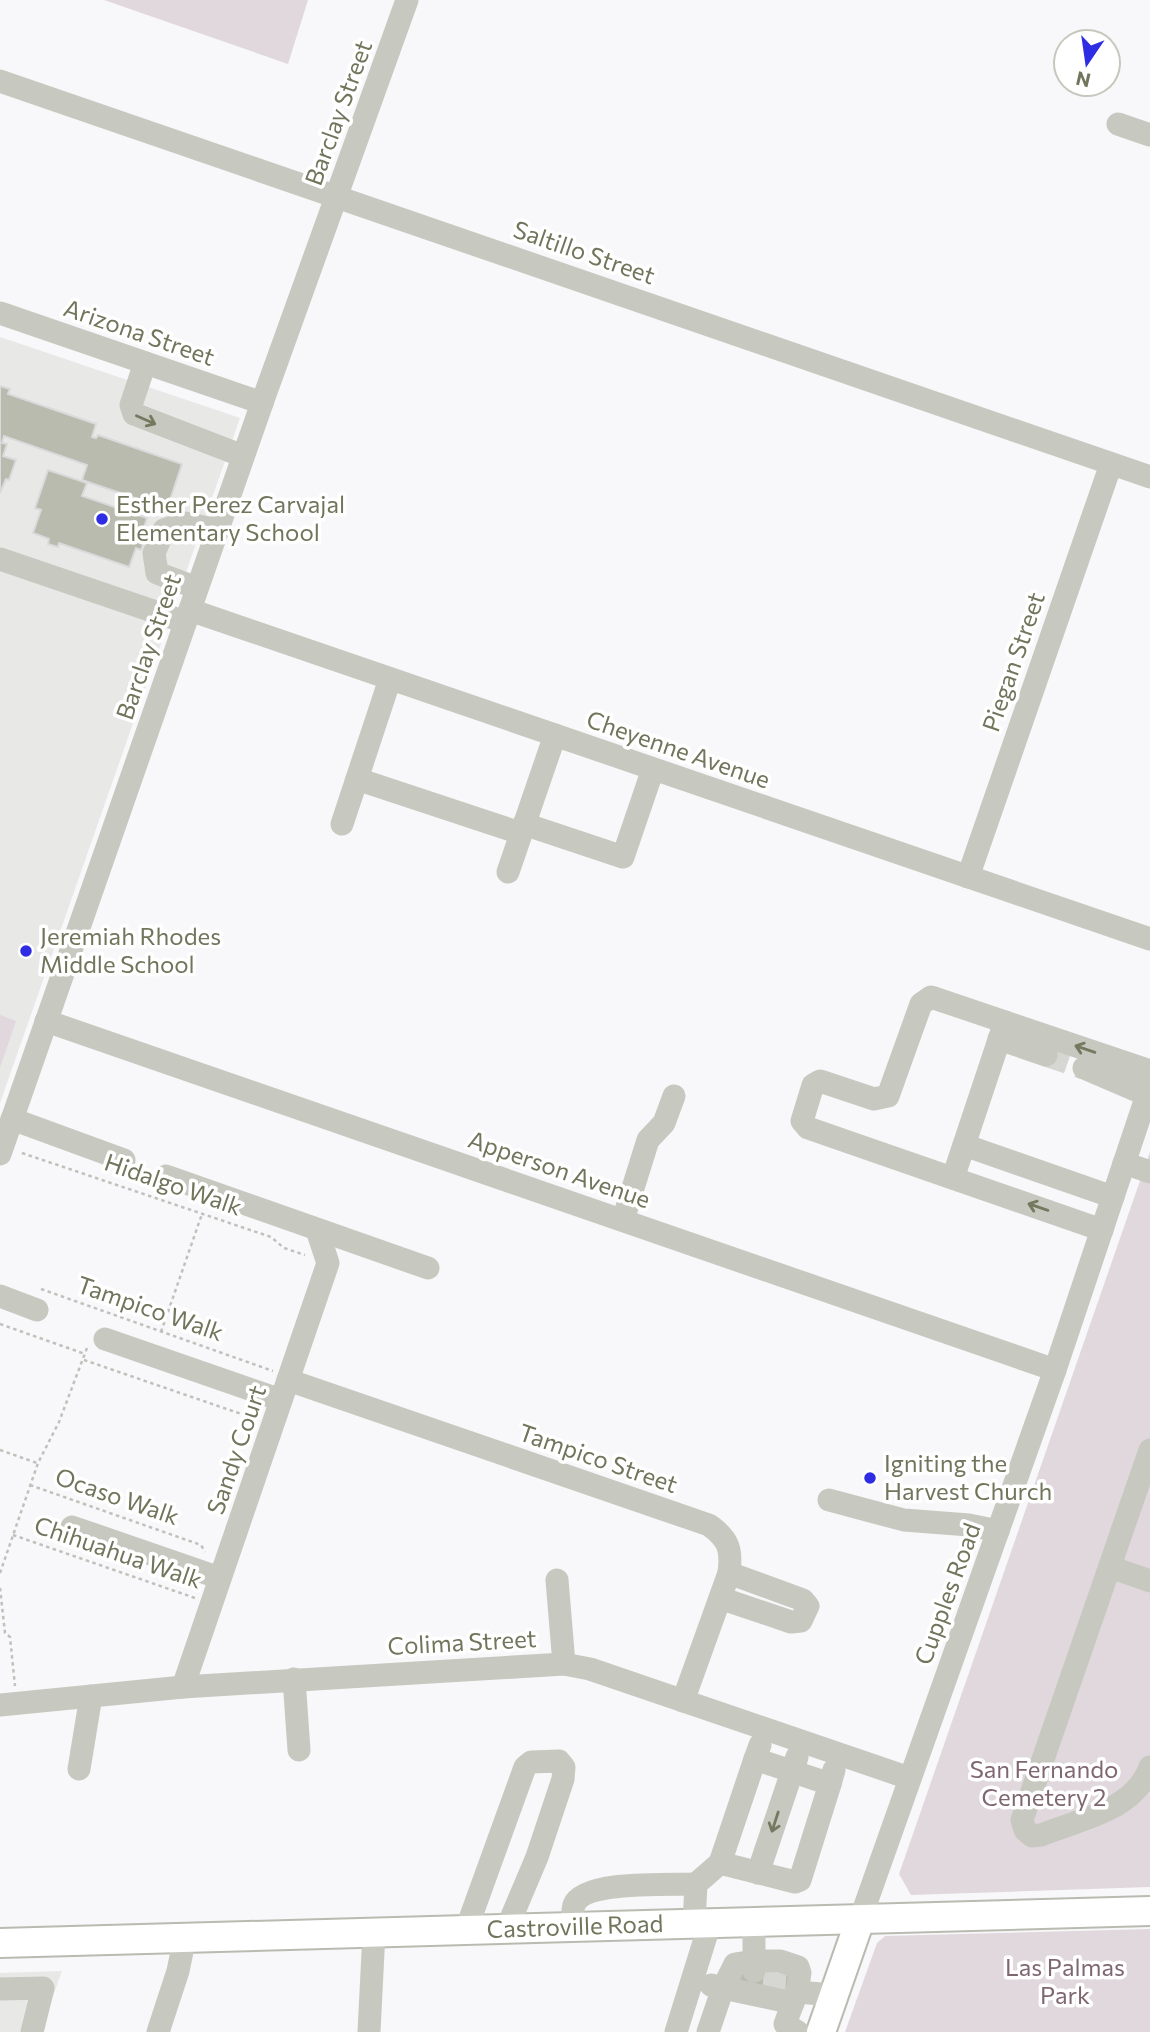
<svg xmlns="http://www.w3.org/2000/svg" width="1150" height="2032" font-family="Commissioner,sans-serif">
	<rect width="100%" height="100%" fill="#f8f7f9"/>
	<!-- built -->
	<g fill="#e8e8e7">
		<path d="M0 337 240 418 0 1103Z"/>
		<path d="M62 1971 40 2032H0V1973Z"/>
	</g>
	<!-- green -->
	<g fill="#e1d8dd">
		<path d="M104 0H308L288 64Z"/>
		<path d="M0 1015 16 1021 0 1068Z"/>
		<path d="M1150 1152V1887L911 1895 899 1874Z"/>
		<path d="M1150 1929V2032H845L877 1943 885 1936Z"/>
	</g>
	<!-- building -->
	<g fill="#b9bbae" stroke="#dad9db" stroke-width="2">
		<path d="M0 386 10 389 8 394 96 424 92 437 96 438 98 435 182 464 167 509 82 480 87 465 4 436 2 443 7 444 3 456 16 460 9 480 6 479 0 493Z"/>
		<path d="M48 470 87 483 82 496 147 518 141 537 145 539 141 550 136 548 129 567 59 543 58 547 48 544 49 539 33 533 41 510 35 508Z"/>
		<path d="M739 1970 794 1975 793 1991 737 1986Z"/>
	</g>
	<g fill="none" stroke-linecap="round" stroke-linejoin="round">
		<!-- minor-tunnel -->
		<g stroke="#d6d6d2" stroke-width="23" stroke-dasharray="23 11" stroke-linecap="butt">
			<path d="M1046 1055 1084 1068"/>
			<path d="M774 1989 775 1973"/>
		</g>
		<defs>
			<g id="major">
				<path d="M0 1943 1150 1911"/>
				<path d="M821 2032 860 1920"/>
			</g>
		</defs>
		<!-- major casing -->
		<use href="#major" stroke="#b9bbb1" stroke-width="32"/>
		<!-- path -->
		<g stroke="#bfc1ba" stroke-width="2.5" stroke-dasharray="3.5 3.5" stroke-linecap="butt">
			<path d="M22 1153 271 1237 284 1248 305 1255"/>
			<path d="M41 1289 273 1371"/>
			<path d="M0 1324 85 1354"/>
			<path d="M161 1332 202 1214"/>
			<path d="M84 1360 253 1418"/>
			<path d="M0 1450 37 1463"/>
			<path d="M30 1485 201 1545 205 1552"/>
			<path d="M13 1535 195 1598"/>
			<path d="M0 1573 38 1463 59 1422 87 1348"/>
			<path d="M0 1588 5 1633 10 1637 15 1686"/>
		</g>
		<!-- minor -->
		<g stroke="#c7c9c0" stroke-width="23">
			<path d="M0 81 1150 477"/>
			<path d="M1118 124 1150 135"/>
			<path d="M0 313 262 403"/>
			<path d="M145 363 131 405 134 414 243 456"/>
			<path d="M0 559 185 622"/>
			<path d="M197 588 157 573 154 553 164 530 185 523 218 530"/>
			<path d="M190 610 1150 939"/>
			<path d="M357 779 520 833"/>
			<path d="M342 824 390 679"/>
			<path d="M524 824 623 857 653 769"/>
			<path d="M508 872 555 735"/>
			<path d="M968 877 1111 464"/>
			<path d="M46 1021 1055 1370"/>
			<path d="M999 1039 1046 1055"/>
			<path d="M1084 1068 1147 1095"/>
			<path d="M12 1119 124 1160"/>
			<path d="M964 1145 1113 1197"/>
			<path d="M0 1154 262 403 407 0"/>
			<path d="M1124 1163 1150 1172"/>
			<path d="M166 1176 428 1268"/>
			<path d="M953 1178 1005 1022"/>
			<path d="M623 1220 648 1140 664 1123 674 1096"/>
			<path d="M1102 1230 808 1128 802 1121 813 1085 820 1081 874 1099 888 1096 921 1004 931 997 1150 1071"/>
			<path d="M0 1296 37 1310"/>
			<path d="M105 1339 281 1400"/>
			<path d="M288 1380 709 1525C729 1539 732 1550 729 1573L683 1701"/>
			<path d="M1150 1450 1022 1820 1025 1830 1032 1836 1041 1835C1080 1819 1134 1811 1150 1767"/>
			<path d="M829 1500 904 1520 969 1525 998 1531"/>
			<path d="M72 1527 220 1578"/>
			<path d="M1110 1567 1150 1581"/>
			<path d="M557 1580 564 1664"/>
			<path d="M720 1598 791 1622 801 1621 808 1606 803 1600 729 1573"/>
			<path d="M294 1679 299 1750"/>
			<path d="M183 1687 328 1263 317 1230"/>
			<path d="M0 1705 183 1687 564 1664 590 1669 909 1778"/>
			<path d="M760 1745 755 1759 830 1784 834 1770"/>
			<path d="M79 1769 91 1696"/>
			<path d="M720 1863 795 1882 800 1880 830 1784"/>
			<path d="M758 1873 797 1757"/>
			<path d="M860 1920 1055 1370 1150 1086"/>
			<path d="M754 1922V1961H780L798 1967 800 1973 797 1992"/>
			<path d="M694 1923 696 1884 720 1863 755 1759"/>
			<path d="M572 1927C573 1920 572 1911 574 1905 583 1880 672 1885 696 1884"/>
			<path d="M466 1930 525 1767 531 1762 559 1761 564 1767 563 1779 537 1857 507 1928"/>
			<path d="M754 1971V1961L735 1964 723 1988 793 2003"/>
			<path d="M0 1989 43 1988 32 2032"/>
			<path d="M158 2032 178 1971 185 1937"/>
			<path d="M369 2032 374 1932"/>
			<path d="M676 2032 710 1923"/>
			<path d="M708 2032 723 1988 711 1985"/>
			<path d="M798 2032 785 2024 797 1992 834 1995"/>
		</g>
		<!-- major -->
		<use href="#major" stroke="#fff" stroke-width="28"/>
	</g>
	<!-- one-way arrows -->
	<defs><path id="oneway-shaft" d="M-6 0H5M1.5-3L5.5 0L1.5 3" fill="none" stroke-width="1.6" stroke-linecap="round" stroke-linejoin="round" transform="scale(1.75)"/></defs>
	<g stroke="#747960">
		<use href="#oneway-shaft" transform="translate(146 420) rotate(24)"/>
		<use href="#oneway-shaft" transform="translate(1085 1049) rotate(-161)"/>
		<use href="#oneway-shaft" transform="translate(1038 1207) rotate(-161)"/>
		<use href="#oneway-shaft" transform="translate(775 1822) rotate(108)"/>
	</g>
	<!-- markers -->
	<g fill="#2e2de3" stroke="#fff" stroke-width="2.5">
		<circle cx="102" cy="519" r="7"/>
		<circle cx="26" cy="951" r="7"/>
		<circle cx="870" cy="1478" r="7"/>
	</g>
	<g text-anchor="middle" stroke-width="7" stroke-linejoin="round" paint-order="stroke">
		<!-- street labels -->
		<g font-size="24" fill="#70755b" stroke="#fff">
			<text transform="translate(339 113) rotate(-70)" y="8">Barclay Street</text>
			<text transform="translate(584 253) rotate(19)" y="8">Saltillo Street</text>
			<text transform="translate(139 333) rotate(19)" y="8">Arizona Street</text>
			<text transform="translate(149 647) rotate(-71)" y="8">Barclay Street</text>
			<text transform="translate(1014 662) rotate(-71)" y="8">Piegan Street</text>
			<text transform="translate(678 750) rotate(19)" y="8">Cheyenne Avenue</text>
			<text transform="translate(559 1170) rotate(19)" y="8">Apperson Avenue</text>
			<text transform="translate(173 1185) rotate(19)" y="8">Hidalgo Walk</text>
			<text transform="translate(150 1309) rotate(19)" y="8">Tampico Walk</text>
			<text transform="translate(237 1450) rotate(-71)" y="8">Sandy Court</text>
			<text transform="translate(598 1459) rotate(19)" y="8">Tampico Street</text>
			<text transform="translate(117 1497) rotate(19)" y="8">Ocaso Walk</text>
			<text transform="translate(118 1553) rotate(19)" y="8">Chihuahua Walk</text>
			<text transform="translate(948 1594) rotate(-70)" y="8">Cupples Road</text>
			<text transform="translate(462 1643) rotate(-3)" y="8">Colima Street</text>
			<text transform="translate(575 1927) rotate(-2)" y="8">Castroville Road</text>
		</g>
		<!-- poi labels -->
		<g font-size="24" fill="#70755b" stroke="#fff" text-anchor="start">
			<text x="116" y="513">Esther Perez Carvajal<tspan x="116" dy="28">Elementary School</tspan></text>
			<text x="40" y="945">Jeremiah Rhodes<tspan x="40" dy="28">Middle School</tspan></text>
			<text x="884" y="1472">Igniting the<tspan x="884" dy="28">Harvest Church</tspan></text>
		</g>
		<!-- park labels -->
		<g font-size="24" fill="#7f6771" stroke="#fff">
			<text x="1044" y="1778">San Fernando<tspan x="1044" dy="28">Cemetery 2</tspan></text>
			<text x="1065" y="1976">Las Palmas<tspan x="1065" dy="28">Park</tspan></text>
		</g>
	</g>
	<!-- north arrow -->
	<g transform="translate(1087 63) rotate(193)"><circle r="33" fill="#ffffff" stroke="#c6c8bd" stroke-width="2"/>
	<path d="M0-5L12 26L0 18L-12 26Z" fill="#2e2de3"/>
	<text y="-10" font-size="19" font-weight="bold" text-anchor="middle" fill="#70755b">N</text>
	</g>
</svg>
